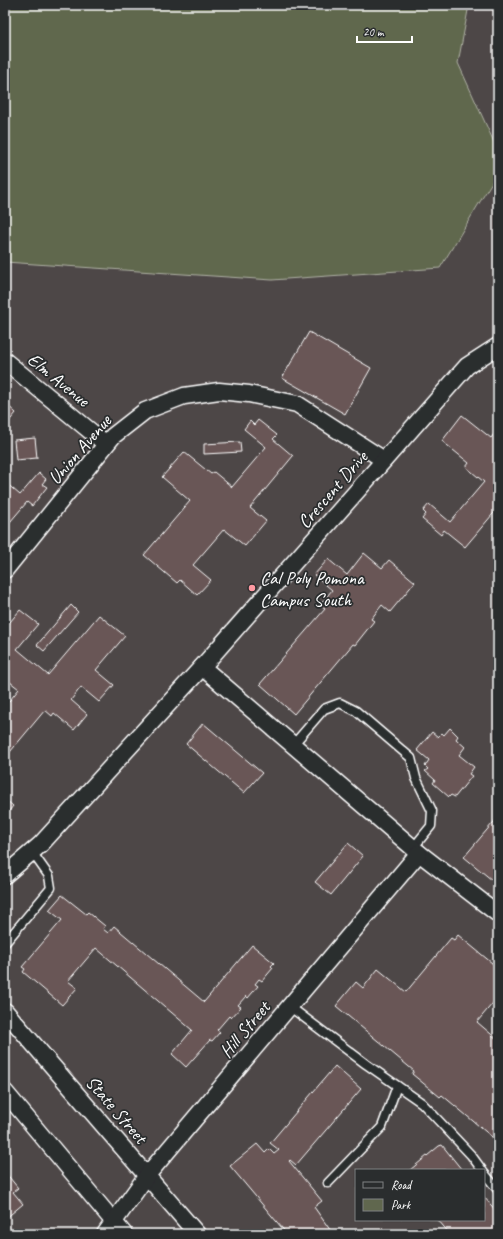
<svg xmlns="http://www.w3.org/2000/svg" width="503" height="1239" font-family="Caveat,sans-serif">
	<rect width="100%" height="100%" fill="#3d393a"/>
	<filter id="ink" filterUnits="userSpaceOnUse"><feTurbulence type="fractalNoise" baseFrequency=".025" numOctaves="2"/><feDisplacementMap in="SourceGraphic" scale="8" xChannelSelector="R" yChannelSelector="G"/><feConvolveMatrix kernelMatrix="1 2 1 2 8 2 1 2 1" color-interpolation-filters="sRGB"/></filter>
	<g filter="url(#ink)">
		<!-- built -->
		<path fill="#4e4646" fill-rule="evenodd" d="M5 5H498V1234H5ZM356 1170H484V1220H356Z"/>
		<!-- green -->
		<path fill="#60674e" stroke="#b0b3a6" d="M5 5H469L458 63 498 151V172L440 268 272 280 5 262Z"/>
		<!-- building -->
		<g fill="#695656" stroke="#fff">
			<path d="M309 332 371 368 345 414 282 378Z"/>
			<path d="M5 403 16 413 5 426Z"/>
			<path d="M462 415 491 438 498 429V508L465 547 444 530 441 535 422 519 426 514 423 511 429 504 450 522 484 482 466 467 469 463 442 441Z"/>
			<path d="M258 420 277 435 273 439 293 456 250 508 266 521 245 546 224 529 193 565 211 580 197 595 180 580 177 583 144 555 190 501 162 477 184 452 211 474 214 472 232 487 266 447 244 429 250 421 254 425Z"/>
			<path d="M35 438 37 458 16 460 14 440Z"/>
			<path d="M240 442 241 452 204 454V444Z"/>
			<path d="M39 473 46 479 42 484 47 487 32 506 27 502 10 522 5 518V482L20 495Z"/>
			<path d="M364 553 382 568 389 560 415 582 390 612 382 605 371 619 374 621 355 645 353 644 294 714 260 684 325 609 320 605 332 590 314 575 328 559 347 575Z"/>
			<path d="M71 605 78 612 44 651 37 645Z"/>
			<path d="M20 610 38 624 17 649 48 675 99 615 125 636 96 670 114 685 99 702 81 687 71 700 87 714 74 730 54 713 52 716 45 710 5 758V706L19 689 5 678V628Z"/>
			<path d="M203 723 262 773 244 793 186 744Z"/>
			<path d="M450 728 458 736 456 739 465 747 459 755 474 767 469 774 472 776 455 797 451 795 449 797 433 783 435 780 425 771 428 769 425 766 429 760 417 750 432 732 438 737 442 733 444 735Z"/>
			<path d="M5 799 13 806 5 816Z"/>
			<path d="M498 817V885L464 857Z"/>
			<path d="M348 843 363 856 331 895 315 882Z"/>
			<path d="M62 895 86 914 88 912 105 926 103 929 108 933 114 926 204 1002 252 945 274 963 271 966 273 968 262 981 259 979 255 984 258 986 248 998 246 996 238 1005 241 1007 231 1018 229 1016 217 1030 220 1032 212 1041 210 1040 186 1067 172 1054 192 1030 96 948 68 981 77 988 62 1005 23 972 25 969 22 967 62 920 49 910Z"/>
			<path d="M458 935 498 968 493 974 498 977V997L477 1022 498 1040V1142L442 1095 440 1097 412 1074 414 1071 336 1006 356 982 363 988 378 969 406 992 451 938 454 940Z"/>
			<path d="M335 1066 361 1089 296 1165 290 1160 289 1161 322 1201 314 1207 333 1234H287L230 1166 257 1144 265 1153 269 1149 274 1154 279 1150 270 1143Z"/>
			<path d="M442 1145 462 1170H410L439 1146Z"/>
			<path d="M5 1172 18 1188 13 1192 23 1204 5 1219Z"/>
			<path d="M484 1197 498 1213V1234H450L438 1220H484Z"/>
		</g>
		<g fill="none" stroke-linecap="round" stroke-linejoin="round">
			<defs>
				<g id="service">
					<path d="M293 745 324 709 340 703 356 711 411 758 416 778 432 811 431 826 413 848"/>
					<path d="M5 943 51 888 49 876 32 852"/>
					<path d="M289 1006 366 1064 422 1103 471 1155 482 1170"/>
					<path d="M484 1173 498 1190"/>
					<path d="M328 1183 382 1127 397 1086"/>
				</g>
				<g id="minor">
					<path d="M5 361 106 444"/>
					<path d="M5 570 113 436 145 411 184 396 219 391 249 394 297 404 384 460"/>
					<path d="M202 667 419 853 498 914"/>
					<path d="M5 875 41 844 202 667 467 366 498 346"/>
					<path d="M5 1011 197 1234"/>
					<path d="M5 1092 124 1234"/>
					<path d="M105 1234 148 1174 419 853"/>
				</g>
			</defs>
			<!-- service casing -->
			<use href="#service" stroke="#fff" stroke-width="11"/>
			<!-- minor casing -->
			<use href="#minor" stroke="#fff" stroke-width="19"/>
			<!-- service -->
			<use href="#service" stroke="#2a2d2e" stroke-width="8"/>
			<!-- minor -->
			<use href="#minor" stroke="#2a2d2e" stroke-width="16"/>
		</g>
	</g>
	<!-- markers -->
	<circle fill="#ff9aa2" stroke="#2a2d2e" stroke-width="1.5" cx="252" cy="588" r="4"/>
	<g text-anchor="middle" stroke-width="3.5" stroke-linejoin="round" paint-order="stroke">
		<!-- street labels -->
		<g font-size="19" fill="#fff" stroke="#2a2d2e">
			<text transform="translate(59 379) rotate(39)" y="7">Elm Avenue</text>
			<text transform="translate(79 449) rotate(-49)" y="7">Union Avenue</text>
			<text transform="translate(332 489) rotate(-49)" y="7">Crescent Drive</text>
			<text transform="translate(244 1029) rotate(-50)" y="7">Hill Street</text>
			<text transform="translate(117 1109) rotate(49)" y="7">State Street</text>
		</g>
		<!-- poi labels -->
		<g font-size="19" fill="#fff" stroke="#2a2d2e" text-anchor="start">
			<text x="260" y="584">Cal Poly Pomona<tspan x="260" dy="22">Campus South</tspan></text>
		</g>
	</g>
	<!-- margin -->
	<rect width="503" height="1239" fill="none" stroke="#2a2d2e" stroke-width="20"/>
	<rect x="10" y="10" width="483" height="1219" fill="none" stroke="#fff" stroke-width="1.5" filter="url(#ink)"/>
	<!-- legend -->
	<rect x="355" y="1169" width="130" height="52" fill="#2a2d2e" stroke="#7f8182"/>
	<rect x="363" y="1182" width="20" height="6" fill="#2a2d2e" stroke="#7f8182"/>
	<text x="391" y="1189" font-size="12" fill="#ffffff">Road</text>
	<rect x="363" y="1199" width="20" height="12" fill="#60674e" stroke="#7f8182"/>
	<text x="391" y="1209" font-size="12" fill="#ffffff">Park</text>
	<!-- scale -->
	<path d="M357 36v6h55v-6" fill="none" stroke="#ffffff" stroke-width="2"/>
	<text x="363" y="36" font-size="12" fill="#ffffff" stroke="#2a2d2e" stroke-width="3" paint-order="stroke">20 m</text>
</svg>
